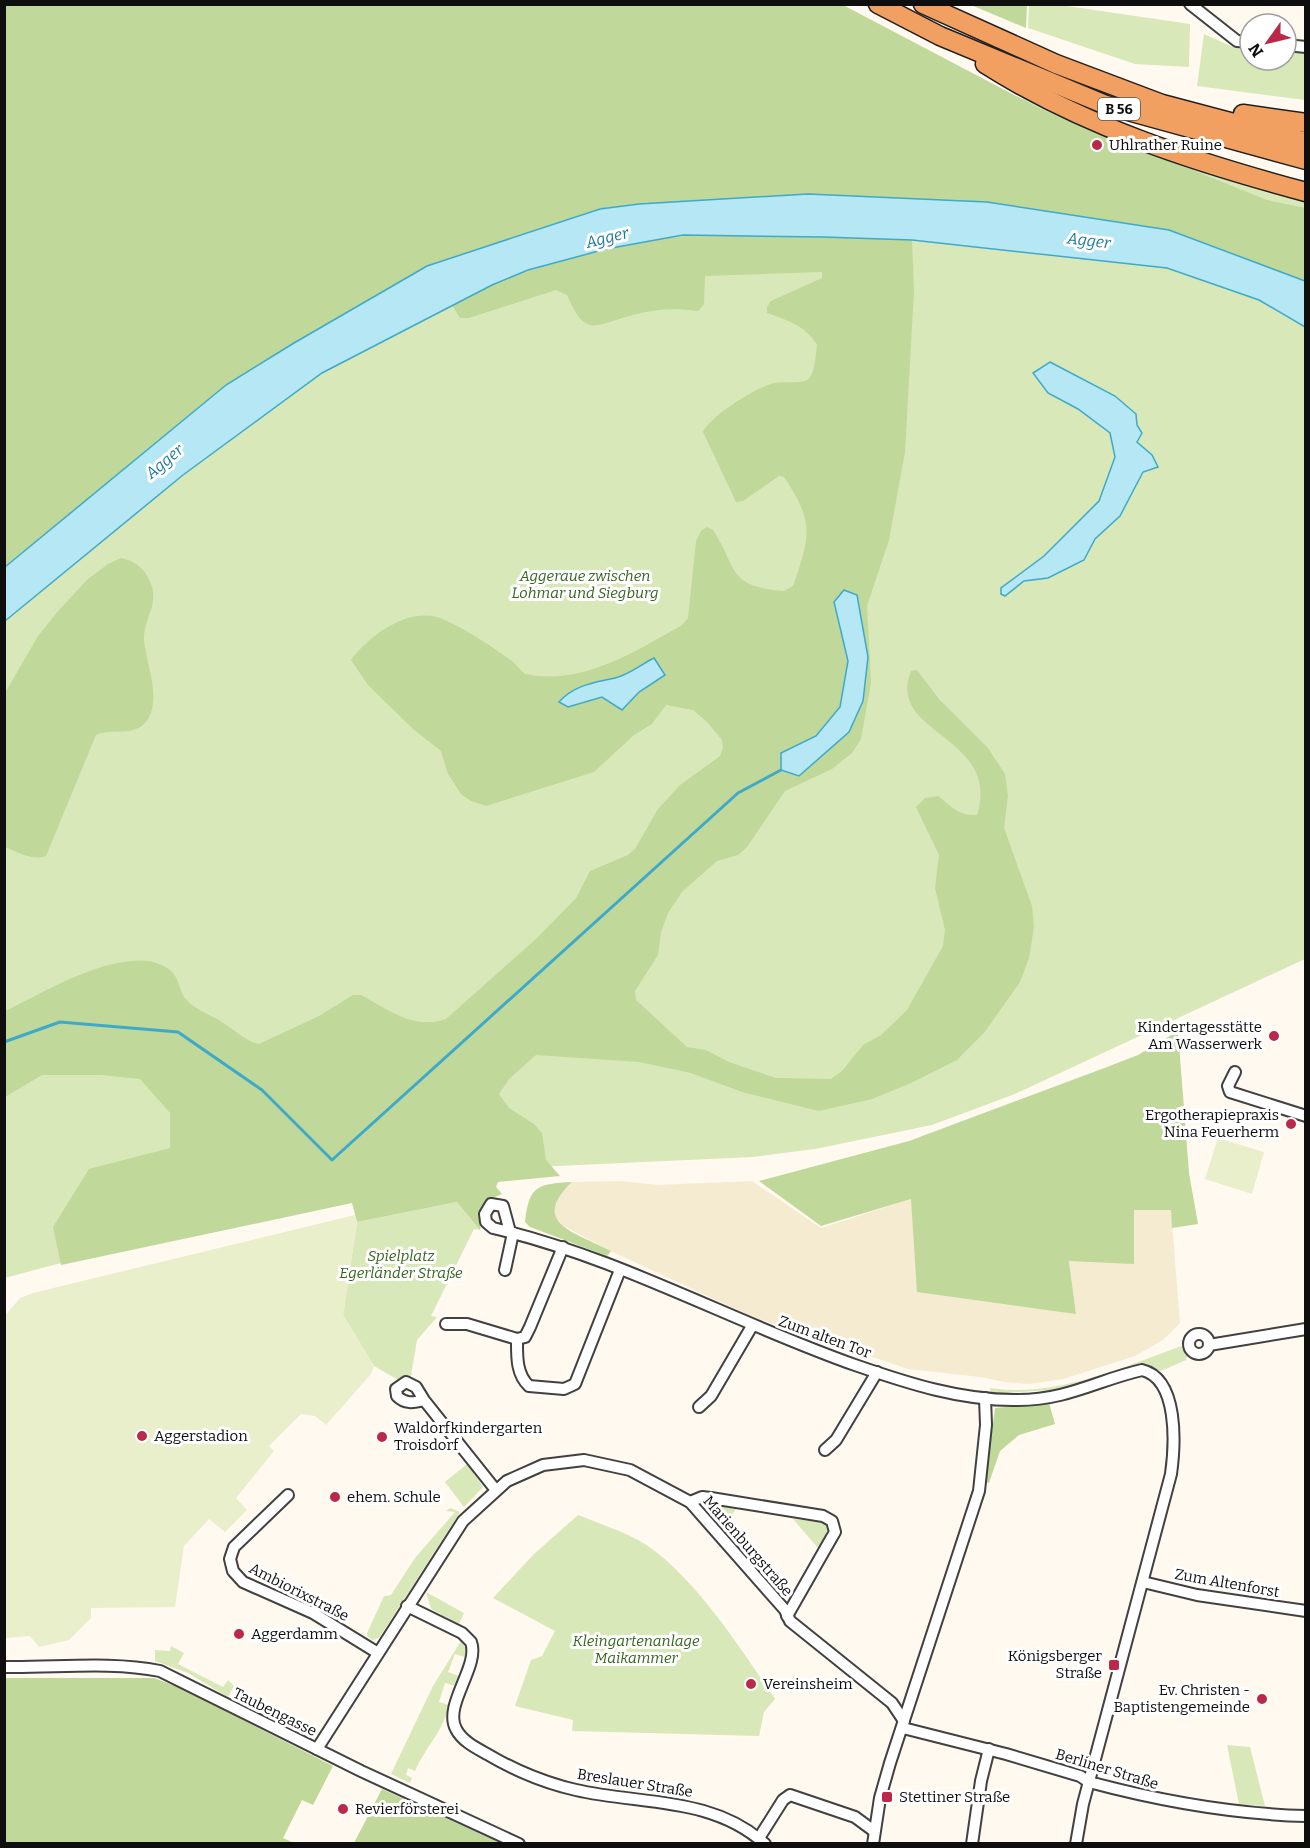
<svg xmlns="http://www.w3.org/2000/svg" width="1310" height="1848" font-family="Bitter,serif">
	<rect width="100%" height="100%" fill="#fff9ef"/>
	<!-- farmland -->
	<path fill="#f4ebd0" d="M620 1181 658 1185 752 1181 821 1228 911 1199 1076 1313 1069 1260 1134 1263V1209L1171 1210 1180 1323 1163 1340 1135 1356 1063 1379 1029 1384 1004 1382 981 1377 908 1369 748 1315 611 1251 562 1225 553 1214V1206L558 1197 572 1182Z"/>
	<!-- green -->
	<g fill="#d9e8b9">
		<path d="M5 5 1018 109 1025 94 1305 194V959L1015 1094 932 1125 815 1149 753 1157 492 1169 53 1265 5 1278Z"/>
		<path d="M1029 5 1067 6 1190 24 1189 67 1135 64 1028 28Z"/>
		<path d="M1204 34 1233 47 1250 48V60H1286V51L1305 52V100L1197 86Z"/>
		<path d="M457 1202 480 1230 474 1229 431 1316 437 1317 417 1340 411 1376 409 1379 400 1381 374 1366 343 1315 357 1222Z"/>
		<path d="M1184 1345 1188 1354 1186 1360 1161 1371 1140 1366 1067 1389 991 1394 990 1388C1057 1398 1123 1367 1184 1345Z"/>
		<path d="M467 1464 483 1487 464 1507 445 1482Z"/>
		<path d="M712 1504 736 1509 721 1529 708 1513V1508Z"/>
		<path d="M450 1508 460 1512 379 1638 372 1640 367 1636V1633L384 1596 391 1595 415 1558 455 1512 446 1511Z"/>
		<path d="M578 1515C598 1523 619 1530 638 1540 690 1569 741 1649 775 1699L764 1712 759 1736 572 1731 573 1720 515 1706 531 1660 542 1656 555 1631 493 1598 533 1555Z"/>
		<path d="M793 1519 822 1522 829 1527 818 1548Z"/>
		<path d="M426 1592 464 1613 459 1624 431 1609Z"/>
		<path d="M461 1641 466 1649 465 1657 455 1654 448 1672 459 1676 455 1686 445 1683 439 1702 449 1705C443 1732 426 1746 415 1771L408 1768 406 1775 412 1778 410 1783 391 1774 433 1686Z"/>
		<path d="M171 1646 184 1653 178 1664 223 1687 228 1680 234 1686 228 1697 188 1673 155 1661V1650L170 1651Z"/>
		<path d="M1227 1745 1250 1747 1265 1806 1239 1804Z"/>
	</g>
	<!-- forest -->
	<g fill="#c0d899">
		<path d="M5 5H843L1041 109 1267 200 1305 208V281L1169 230 987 202 808 194 639 204 599 209 427 266 294 343 226 385 5 567Z"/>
		<path d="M971 5H1027L1026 28Z"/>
		<path d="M724 234 912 240 914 291 905 452 889 540 867 606 871 683 861 739 852 753 832 769 785 791 747 847 738 855 717 861 682 892 668 913 661 932 658 955 635 991 636 1000 687 1047 706 1050 729 1062 776 1078 831 1079 842 1071 863 1045 881 1035 907 1010 943 946 945 930 935 888 939 855 916 807 925 798 938 796C952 807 959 816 977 815 1002 735 885 735 911 671L917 670 939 699 988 748 1005 774 1008 796 1004 828 1032 906 1034 927 1029 958 1020 982 984 1033 957 1060 911 1083 872 1099 819 1111 742 1092 691 1073 639 1062 536 1055 509 1079 499 1094 509 1108 534 1124 542 1133 546 1160 560 1176 498 1182 496 1187 502 1194 485 1201 480 1230 457 1202 357 1222 352 1203 61 1265 53 1227 89 1169 170 1148V1113L140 1079 101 1075H42L5 1097V1011C41 994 133 937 171 971 178 977 179 987 183 995 189 1007 209 1014 220 1021 233 1028 244 1041 259 1044L319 1016 353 995H361C389 1010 413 1030 446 1019L537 938 576 898 590 871 628 855 635 849 658 809 680 785 720 756 723 748 722 740 707 722 693 710 666 705 652 724 634 735 594 772 486 806 471 801 461 794 448 774 441 751 413 729 368 685 351 660C368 637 405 609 437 617 455 622 496 649 512 661 517 665 520 670 525 674 581 686 635 652 682 625L688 618 696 541 701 531 707 527 713 530C739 570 726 586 784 591L793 586C810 537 815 523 784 477L779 476 743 501 736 502 703 432C710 416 757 387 774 383 784 381 798 384 807 380 815 375 816 354 817 345 806 326 787 320 767 313V307L771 301 822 278V272L705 276 704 304 698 311C675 308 655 309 633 315 596 324 586 340 567 295L556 290 469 318H460L452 305C534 261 631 236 724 234Z"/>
		<path d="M121 558C137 561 147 571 152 587 158 605 143 621 144 640 146 665 164 703 144 724 132 736 111 728 96 735L46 856C34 861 16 852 5 847V693L38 636 59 610 88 579 108 564Z"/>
		<path d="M1178 1031 1189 1173 1198 1224 1172 1228 1171 1210H1134V1264L1069 1261 1076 1314 917 1292 911 1199 821 1226 759 1181 909 1141 1107 1067 1138 1055Z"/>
		<path d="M572 1182C529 1223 575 1232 611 1251L607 1256 530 1227 525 1222C529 1185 538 1184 572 1182Z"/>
		<path d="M1049 1403 1055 1424 1019 1435 1000 1451 989 1483 985 1482 995 1408Z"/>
		<path d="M5 1678H154L178 1687 333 1766 313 1805 302 1800 283 1838 294 1843H5Z"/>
		<path d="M382 1789 500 1843H354Z"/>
	</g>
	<!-- pitch -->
	<g fill="#e9efcb">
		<path d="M1218 1138 1264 1152 1252 1194 1205 1179Z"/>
		<path d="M355 1215 357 1222 343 1315 374 1366 371 1374 326 1425 315 1416 301 1414 269 1446 274 1451 236 1498 247 1510 225 1532 209 1519 184 1546 175 1607 91 1608V1618L69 1640 39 1647 30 1636 5 1638 4 1317 20 1298 33 1293Z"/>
	</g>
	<!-- water -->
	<g fill="#b5e7f4" stroke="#3ea9c9" stroke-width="1.5">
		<path d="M808 194 987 202 1169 230 1305 281V327L1259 300 1167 268 912 240 823 237 683 235 606 249 528 270 492 285 322 373 183 475 5 621V567L226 385 294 343 427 266 600 209 639 204Z"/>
		<path d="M1050 362 1115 396 1136 414 1137 425 1142 433 1137 442 1152 455 1158 467 1143 472 1120 516 1095 539 1084 560 1048 578 1024 581 1005 596 1001 594V588L1044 556 1099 501 1115 457 1110 433 1078 409 1048 393 1033 373Z"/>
		<path d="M844 590 857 595 868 657 863 701 849 732 799 776 781 770V753L816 736 840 707 848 661 834 602Z"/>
		<path d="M654 658 665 675 639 692 622 710 602 697 568 707 559 702C574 685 593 683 615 678 628 675 642 664 654 658Z"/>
	</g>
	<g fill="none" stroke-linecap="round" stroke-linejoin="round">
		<!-- stream -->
		<path stroke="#3ea9c9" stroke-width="3" d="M4 1042 60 1022 178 1032 262 1090 332 1160 738 793 781 770"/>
		<defs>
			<g id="minor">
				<path d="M1190 4 1237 41 1250 42"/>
				<path d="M1286 45 1306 47"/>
				<path d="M1235 1072 1228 1086 1230 1092 1306 1116"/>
				<path d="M510 1232 503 1206 491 1204 485 1214 486 1222 493 1228C618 1257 733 1322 855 1365 907 1383 962 1401 1018 1400 1067 1400 1098 1380 1142 1370 1179 1379 1175 1445 1171 1474L1083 1804 1076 1844"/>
				<path d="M505 1270 513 1233"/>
				<path d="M446 1324H467L517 1339"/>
				<circle cx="1199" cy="1344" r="10"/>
				<path d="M517 1339C517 1356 516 1374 529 1386L564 1389 575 1384 620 1270"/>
				<path d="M517 1339 525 1337 530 1327 563 1247"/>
				<path d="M1209 1345 1306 1329"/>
				<path d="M424 1400C413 1403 405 1404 397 1396L396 1389 406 1382 416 1387 424 1400 495 1489"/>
				<path d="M699 1407 711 1396 752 1326"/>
				<path d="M825 1450 836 1440 877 1372"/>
				<path d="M288 1495 234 1547 230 1559 233 1571 243 1582 313 1613 378 1653"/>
				<path d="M690 1502 702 1497 711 1498 823 1516 832 1521 835 1532 832 1537 787 1616"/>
				<path d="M1143 1582 1197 1595 1306 1611"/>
				<path d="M407 1606 462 1633 471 1642C480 1666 443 1705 456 1729 462 1741 476 1748 487 1754 514 1770 545 1783 576 1790 641 1805 712 1796 765 1844"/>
				<path d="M4 1667C56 1668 110 1661 160 1671L361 1771 519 1844"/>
				<path d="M903 1728 1006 1754 1080 1776 1089 1782C1160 1801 1231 1814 1306 1816"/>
				<path d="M317 1749 463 1521 507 1481 543 1465 584 1460 630 1470 690 1502 785 1610 790 1621 892 1703 904 1721"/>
				<path d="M759 1838 783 1800 790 1795 855 1817 874 1831"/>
				<path d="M873 1844 880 1798 890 1763 979 1491 986 1425 985 1398"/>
				<path d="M972 1844 981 1781 989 1749"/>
			</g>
			<g id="trunk">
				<path d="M878 4 940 36 1106 105 1306 160"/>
				<path d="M923 4 1056 64 1162 104 1306 142"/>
				<path d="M985 64C1083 126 1194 162 1306 192"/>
				<path d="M1243 114 1306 123"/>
			</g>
		</defs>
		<!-- minor casing -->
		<use href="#minor" stroke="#414141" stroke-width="14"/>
		<!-- trunk casing -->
		<use href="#trunk" stroke="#1f1f1f" stroke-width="21"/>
		<!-- minor -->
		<use href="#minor" stroke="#fff" stroke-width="10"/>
		<!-- trunk -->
		<use href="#trunk" stroke="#f2a062" stroke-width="18"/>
	</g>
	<!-- markers -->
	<g fill="#ba2949" stroke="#fff" stroke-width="2">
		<circle cx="1097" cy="145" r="6"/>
		<circle cx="1274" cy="1036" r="6"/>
		<circle cx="1291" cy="1124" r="6"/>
		<circle cx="142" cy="1436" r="6"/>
		<circle cx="382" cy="1437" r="6"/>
		<circle cx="335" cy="1497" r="6"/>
		<circle cx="239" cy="1634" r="6"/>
		<rect x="1108" y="1659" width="12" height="12" rx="3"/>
		<circle cx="751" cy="1684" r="6"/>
		<circle cx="1262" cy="1699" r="6"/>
		<rect x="881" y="1791" width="12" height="12" rx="3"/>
		<circle cx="343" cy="1809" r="6"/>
	</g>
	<g text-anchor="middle" stroke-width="6" stroke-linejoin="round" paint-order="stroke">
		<!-- shield labels -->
		<rect fill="#fff" stroke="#565656" stroke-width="1.5" x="1098" y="98" width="42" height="22" rx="4.5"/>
		<g font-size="14" font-weight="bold" fill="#0e0e0e">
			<text x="1119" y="114">B 56</text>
		</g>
		<!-- poi labels -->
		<g font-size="15" fill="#0e0e0e" stroke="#fff" text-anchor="start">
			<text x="1109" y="150">Uhlrather Ruine</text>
			<text x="1262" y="1032" text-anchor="end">Kindertagesstätte<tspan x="1262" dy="17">Am Wasserwerk</tspan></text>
			<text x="1279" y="1120" text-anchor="end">Ergotherapiepraxis<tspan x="1279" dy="17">Nina Feuerherm</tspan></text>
			<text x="394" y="1433">Waldorfkindergarten<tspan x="394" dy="17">Troisdorf</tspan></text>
			<text x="154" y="1441">Aggerstadion</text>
			<text x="347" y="1502">ehem. Schule</text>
			<text x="251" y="1639">Aggerdamm</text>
			<text x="1102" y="1661" text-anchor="end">Königsberger<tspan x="1102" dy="17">Straße</tspan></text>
			<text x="763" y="1689">Vereinsheim</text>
			<text x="1250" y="1695" text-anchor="end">Ev. Christen -<tspan x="1250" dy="17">Baptistengemeinde</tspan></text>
			<text x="899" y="1802">Stettiner Straße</text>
			<text x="355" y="1814">Revierförsterei</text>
		</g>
		<!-- park labels -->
		<g font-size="15" font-style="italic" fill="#396420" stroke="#fff">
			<text x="585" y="581">Aggeraue zwischen<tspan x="585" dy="17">Lohmar und Siegburg</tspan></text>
			<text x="401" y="1261">Spielplatz<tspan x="401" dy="17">Egerländer Straße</tspan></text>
			<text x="636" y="1646">Kleingartenanlage<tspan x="636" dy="17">Maikammer</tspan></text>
		</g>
		<!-- street labels -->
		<g font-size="15" fill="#0e0e0e" stroke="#fff">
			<text transform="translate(825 1337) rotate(20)" y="5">Zum alten Tor</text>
			<text transform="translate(748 1546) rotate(49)" y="5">Marienburgstraße</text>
			<text transform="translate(1227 1583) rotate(10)" y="5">Zum Altenforst</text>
			<text transform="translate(299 1592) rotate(27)" y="5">Ambiorixstraße</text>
			<text transform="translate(275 1712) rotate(26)" y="5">Taubengasse</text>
			<text transform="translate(1107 1769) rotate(17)" y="5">Berliner Straße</text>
			<text transform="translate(635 1783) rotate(9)" y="5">Breslauer Straße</text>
		</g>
		<!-- water labels -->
		<g font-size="16" font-style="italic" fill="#1a799c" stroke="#fff">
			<text transform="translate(607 237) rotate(-14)" y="6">Agger</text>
			<text transform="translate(1089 240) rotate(7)" y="6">Agger</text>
			<text transform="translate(164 461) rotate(-40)" y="6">Agger</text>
		</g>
	</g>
	<!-- border -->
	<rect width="1310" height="1848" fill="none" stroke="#0e0e0e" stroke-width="12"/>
	<!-- north arrow -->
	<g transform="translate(1268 42) rotate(236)"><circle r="28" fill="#ffffff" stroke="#9f9f9f" stroke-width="1.5"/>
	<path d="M0-4.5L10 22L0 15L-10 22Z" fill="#ba2949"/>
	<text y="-9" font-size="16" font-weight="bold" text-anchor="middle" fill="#0e0e0e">N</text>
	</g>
</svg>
